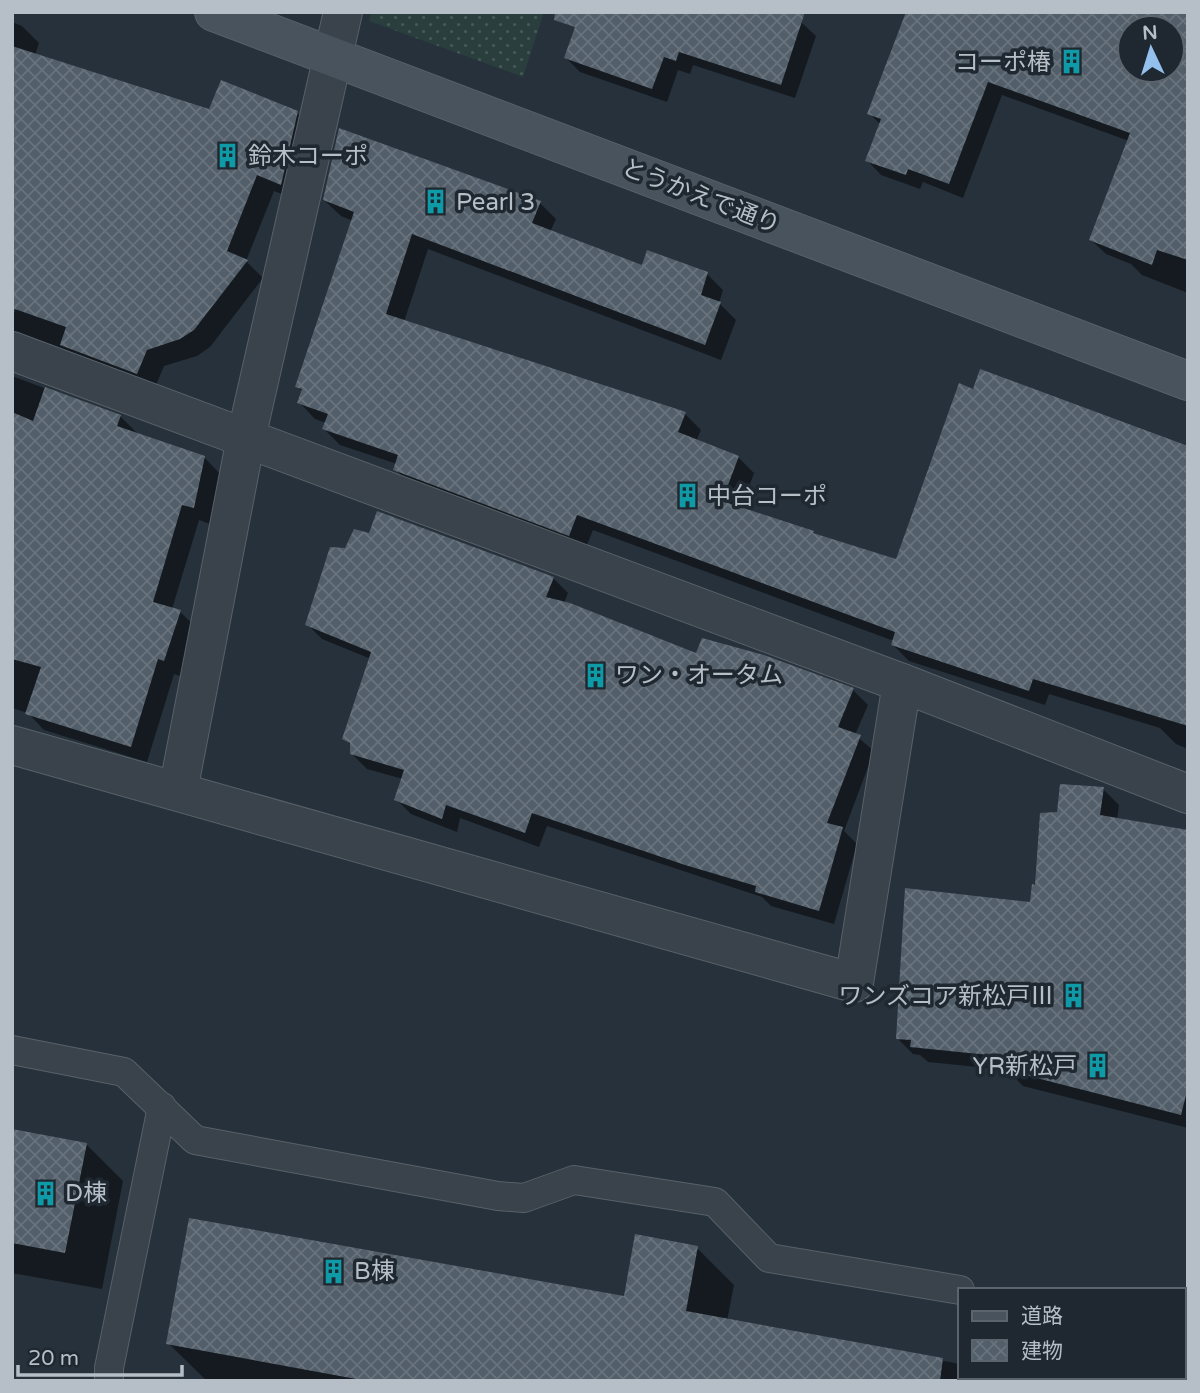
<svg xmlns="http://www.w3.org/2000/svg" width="1200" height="1393" font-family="'Varela Round','Noto Sans JP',sans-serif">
	<defs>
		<pattern id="grass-dots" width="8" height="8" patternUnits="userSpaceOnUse" patternTransform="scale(1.75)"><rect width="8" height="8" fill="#293e3d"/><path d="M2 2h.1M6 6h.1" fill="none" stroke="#465858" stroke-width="1.8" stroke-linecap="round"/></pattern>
		<pattern id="building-cross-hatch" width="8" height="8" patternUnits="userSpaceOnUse" patternTransform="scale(1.75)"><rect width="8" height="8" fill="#525e69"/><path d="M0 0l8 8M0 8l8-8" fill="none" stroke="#69737d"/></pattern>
	</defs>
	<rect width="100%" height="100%" fill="#26313b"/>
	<!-- grass -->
	<path fill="url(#grass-dots)" d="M371 12H544L523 77 369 21Z"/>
	<!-- shadow -->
	<g fill="#0007">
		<path d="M916 12 1151 28H1130V70H1172V39L1188 45V293L1142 275 1131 264 1106 254 1091 240 1129 141 1002 95 963 198 923 182 920 189 881 175 867 160 881 125 869 113Z"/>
		<path d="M12 22 22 26 39 43 35 55 210 111 297 113 314 130 298 200 274 191 246 261 263 278 210 347 197 356 164 366 154 390 12 334V319L19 300 12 137Z"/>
		<path d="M801 22 816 36 795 98 693 65 690 74 678 70 667 102 580 72 566 58Z"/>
		<path d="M324 200 540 203 556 219 550 232 643 267 707 274 723 290 719 303 736 320 721 360 428 249 404 322 685 414 701 430 696 441 738 457 754 473 741 509 813 532 818 537 898 561 974 391 1188 448V749L1176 744 1160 728 1049 694 1045 705 909 661 893 645 894 641 593 530 585 550 411 485 395 469 397 464 340 445 324 429 326 423 315 419 299 402 303 392 297 386 353 221 341 216Z"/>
		<path d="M12 376 121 417 137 433 204 457 220 474 210 524 199 520 172 609 180 612 197 628 180 676 174 674 147 762 44 730 28 713 12 708Z"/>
		<path d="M553 578 568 593 564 603 697 655 853 690 868 705 855 735 874 751 844 831 857 844 834 924 771 906 762 897 547 826 539 847 460 818 457 832 411 814 396 799 403 779 367 769 352 754V746L344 738 371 659 322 639 307 624Z"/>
		<path d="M1103 789 1119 805 1117 820 1188 832V1128L1023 1086 1007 1070 928 1062 920 1055 913 1054 897 1038 1032 904 1058 814Z"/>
		<path d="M12 1130 86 1144 123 1181 102 1289 12 1273Z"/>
		<path d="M697 1248 734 1285 727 1321 960 1364V1377H1029L1047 1381H207L168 1343 625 1298Z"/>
	</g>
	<!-- building -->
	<g fill="url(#building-cross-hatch)" fill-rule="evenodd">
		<path d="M555 12H805L781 85 679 52 676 61 664 57 652 89 564 58 575 27 554 20Z"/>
		<path d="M906 12H1188V260L1157 250 1152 265 1089 240 1130 133 988 82 949 184 908 169 906 175 865 161 881 119 867 114ZM1130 28H1172V70H1130Z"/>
		<path d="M12 46 209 109 221 80 298 111 281 185 257 175 227 251 248 260 194 330 180 339 147 350 137 374 60 345 66 327 12 308Z"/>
		<path d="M339 128 541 201 532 223 642 265 647 250 708 272 701 295 721 302 705 345 412 234 386 314 686 412 678 432 739 456 722 501 814 531 813 533 896 559 959 383 973 389 980 369 1188 446V726L1033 679 1029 691 891 645 895 632 577 515 569 536 393 470 398 455 322 429 328 414 297 403 302 389 295 387 354 212 323 200Z"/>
		<path d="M45 387 121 415 117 426 205 456 194 508 182 505 153 602 181 610 164 661 158 659 131 747 25 714 41 667 12 659V412L33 421Z"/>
		<path d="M377 511 554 577 546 597 570 603 696 653 702 638 764 655 854 688 838 727 861 735 827 823 843 827 819 911 755 892 756 886 685 865 532 813 525 833 446 805 442 819 394 800 404 770 350 754V743L342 739 371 652 305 625 330 547 345 548 354 529 369 533Z"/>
		<path d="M1060 784 1104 787 1100 815 1188 830V1087L1181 1115 1005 1070 1008 1057 910 1047 911 1040 896 1039 905 888 1030 902 1032 884 1035 885 1040 813 1057 812Z"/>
		<path d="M12 1129 87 1143 65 1253 12 1243Z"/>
		<path d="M189 1218 624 1296 635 1234 698 1246 686 1311 943 1358 940 1381H367L166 1344Z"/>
	</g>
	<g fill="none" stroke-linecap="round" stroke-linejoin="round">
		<defs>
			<g id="lane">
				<path d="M12 1050 124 1072 195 1140 498 1196 524 1198 574 1180 715 1202 769 1258 960 1290"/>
				<path d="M1184 1343 1188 1344"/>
				<path d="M109 1381V1368L162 1107"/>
			</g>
			<g id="street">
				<path d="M12 351 902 683 1188 794"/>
				<path d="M12 745 854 983 902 683"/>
				<path d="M178 791 246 438 343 12"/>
			</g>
			<path id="secondary" d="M214 12 1188 381"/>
		</defs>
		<!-- lane casing -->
		<use href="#lane" stroke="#586169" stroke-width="30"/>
		<!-- street casing -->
		<use href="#street" stroke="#586169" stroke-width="40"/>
		<!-- secondary casing -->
		<use href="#secondary" stroke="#586169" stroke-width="40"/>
		<!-- lane -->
		<use href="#lane" stroke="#3a434b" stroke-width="28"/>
		<!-- street -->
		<use href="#street" stroke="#3a434b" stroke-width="38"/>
		<!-- secondary -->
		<use href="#secondary" stroke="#48535e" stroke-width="38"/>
	</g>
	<!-- icons -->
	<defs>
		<symbol id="building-bare" viewBox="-9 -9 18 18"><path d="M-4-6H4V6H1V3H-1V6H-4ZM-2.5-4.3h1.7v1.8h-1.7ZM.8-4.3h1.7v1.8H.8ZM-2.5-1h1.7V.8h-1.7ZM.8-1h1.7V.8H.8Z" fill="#0f9aa8" stroke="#1f2830" stroke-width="2.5" paint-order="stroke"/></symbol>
	</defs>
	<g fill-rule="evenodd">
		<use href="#building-bare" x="1054" y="44" width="35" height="35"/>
		<use href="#building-bare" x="210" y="138" width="35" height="35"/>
		<use href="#building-bare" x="418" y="184" width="35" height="35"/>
		<use href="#building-bare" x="670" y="478" width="35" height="35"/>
		<use href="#building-bare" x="578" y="658" width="35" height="35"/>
		<use href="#building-bare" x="1056" y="978" width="35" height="35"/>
		<use href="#building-bare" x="1080" y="1048" width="35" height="35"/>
		<use href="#building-bare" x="28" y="1176" width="35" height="35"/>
		<use href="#building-bare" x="316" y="1254" width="35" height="35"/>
	</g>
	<g text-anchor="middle" stroke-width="7" stroke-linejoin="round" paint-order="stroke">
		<!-- poi labels -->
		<g font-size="24" fill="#b6bec7" stroke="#1f2830" text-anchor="start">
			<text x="1051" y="70" text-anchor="end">コーポ椿</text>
			<text x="248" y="164">鈴木コーポ</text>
			<text x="456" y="210">Pearl 3</text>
			<text x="707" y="504">中台コーポ</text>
			<text x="615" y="683">ワン・オータム</text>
			<text x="1054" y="1004" text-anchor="end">ワンズコア新松戸Ⅲ</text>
			<text x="1077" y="1074" text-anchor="end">YR新松戸</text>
			<text x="65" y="1201">D棟</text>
			<text x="354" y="1279">B棟</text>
		</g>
		<!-- street labels -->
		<g font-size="24" fill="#b6bec7" stroke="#1f2830">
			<text transform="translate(701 196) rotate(21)" y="8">とうかえで通り</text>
		</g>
	</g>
	<!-- border -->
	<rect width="1200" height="1393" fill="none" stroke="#b6bec7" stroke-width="28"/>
	<!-- legend -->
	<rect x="958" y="1288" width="228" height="91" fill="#1f2830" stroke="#5b646c" stroke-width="2"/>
	<rect x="972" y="1311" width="35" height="10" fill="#48535e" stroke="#5b646c" stroke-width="2"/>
	<text x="1021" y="1323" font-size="21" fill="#b6bec7">道路</text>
	<rect x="972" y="1340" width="35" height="21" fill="url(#building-cross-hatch)" stroke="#5b646c" stroke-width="2"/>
	<text x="1021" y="1358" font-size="21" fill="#b6bec7">建物</text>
	<!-- north arrow -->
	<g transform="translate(1151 49) rotate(356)"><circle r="33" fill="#1f2830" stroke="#5b646c" stroke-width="2"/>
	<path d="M0-5L12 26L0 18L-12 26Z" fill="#94c0ee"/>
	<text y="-10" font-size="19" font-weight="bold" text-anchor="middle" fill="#b6bec7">N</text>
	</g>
	<!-- scale -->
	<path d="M18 1365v10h164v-10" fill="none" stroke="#b6bec7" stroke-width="3.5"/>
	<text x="28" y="1365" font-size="21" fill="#b6bec7" stroke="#1f2830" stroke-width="5" paint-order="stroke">20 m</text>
</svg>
